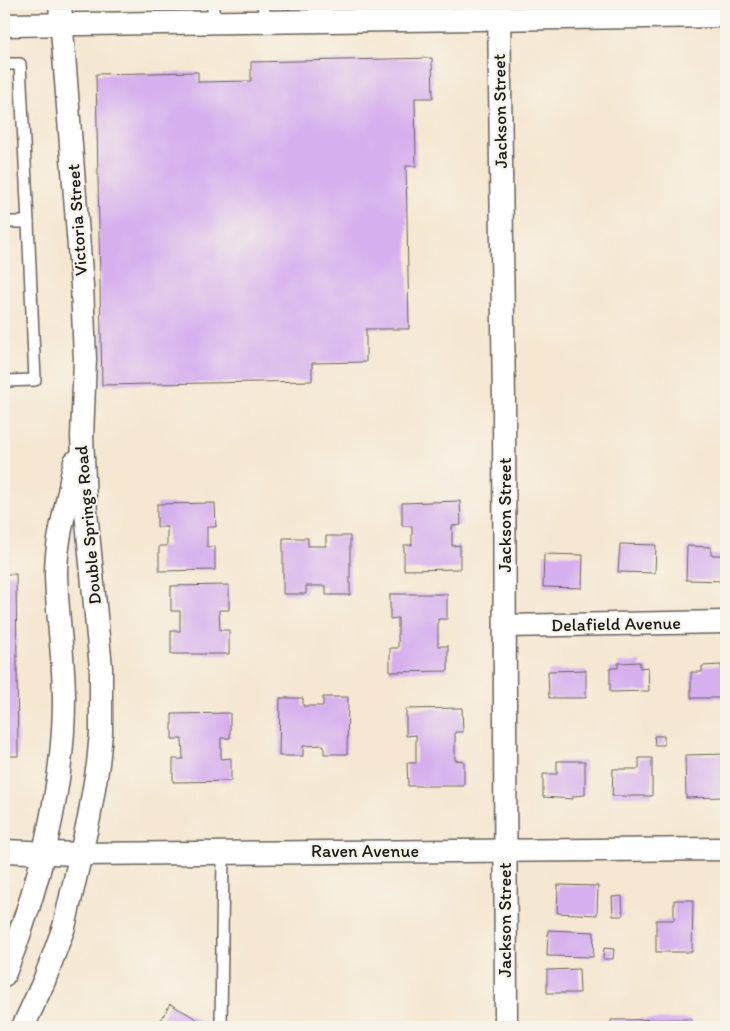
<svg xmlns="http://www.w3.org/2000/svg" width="730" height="1031" font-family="Itim,sans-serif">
	<rect width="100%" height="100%" fill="#f7f3e8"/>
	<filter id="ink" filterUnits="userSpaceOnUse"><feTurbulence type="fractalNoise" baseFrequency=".02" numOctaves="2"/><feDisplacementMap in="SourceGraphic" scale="10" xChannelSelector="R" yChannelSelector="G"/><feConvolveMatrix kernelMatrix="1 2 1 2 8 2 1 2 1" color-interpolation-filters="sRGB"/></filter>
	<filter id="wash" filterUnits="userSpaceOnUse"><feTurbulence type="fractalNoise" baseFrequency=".0096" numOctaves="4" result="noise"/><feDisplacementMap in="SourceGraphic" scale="20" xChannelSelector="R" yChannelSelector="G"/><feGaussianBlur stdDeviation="1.12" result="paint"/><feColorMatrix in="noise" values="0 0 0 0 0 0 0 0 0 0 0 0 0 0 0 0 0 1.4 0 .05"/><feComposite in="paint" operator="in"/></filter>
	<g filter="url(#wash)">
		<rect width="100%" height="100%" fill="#f5e7d1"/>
		<g id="blocks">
			<!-- building -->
			<g fill="#d5afee">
				<path d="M432 58 433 98H415L416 166H406L409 329H366V362L312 363V381L102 385 96 74 198 72V82L251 81V62Z"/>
				<path d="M460 501 461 525 452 526V546L460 545V569L404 570V545H412V526H402V503Z"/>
				<path d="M215 503 216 527H207V547L215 546V570L159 571V546H167V527H157V504Z"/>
				<path d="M326 536H350V595H326V586H306V594H283V538H308V546H326Z"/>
				<path d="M620 544 656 545 655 573 618 572Z"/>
				<path d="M687 546 711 547V555H726V581L686 580Z"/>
				<path d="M544 554 583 555 582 588 543 587Z"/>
				<path d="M4 574H16L18 756H4Z"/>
				<path d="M229 585V610H219L220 630H229V654H171V631H180V611H171V586Z"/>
				<path d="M390 594H447V619H438V646H448V671L390 672V648H398V618L390 619Z"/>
				<path d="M640 662V668L648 667 649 691 610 692V668H618V663Z"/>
				<path d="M721 665 722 672 726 671V698H691V672H702V666Z"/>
				<path d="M586 670V698H549L548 671Z"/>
				<path d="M323 697H348L347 754H324V745L303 746V756H279L280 698H303V706H323Z"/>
				<path d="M462 708 463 732H455V760L464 761V786H408L407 763H416V735L406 736V709Z"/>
				<path d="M230 713V738H221V759L231 758V781L173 782V759H183L182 739H172V714Z"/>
				<path d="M654 736H664V745H655Z"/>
				<path d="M726 754V797L686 798 685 755Z"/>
				<path d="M639 758H652V796H612L613 769H639Z"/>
				<path d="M557 761H585V795L573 796V799L543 797V774H557Z"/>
				<path d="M558 885 598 886 597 915 557 913Z"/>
				<path d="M622 896 623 916H613L612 897Z"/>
				<path d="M674 900H693L692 952H656V920H674Z"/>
				<path d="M548 930 594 932 593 957 547 956Z"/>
				<path d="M604 948 614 949 613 959H603Z"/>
				<path d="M579 969 580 993H547V970Z"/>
				<path d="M170 1004 211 1027H157Z"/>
				<path d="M691 1019V1027H611V1020Z"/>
			</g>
		</g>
	</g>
	<g filter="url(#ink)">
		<use href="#blocks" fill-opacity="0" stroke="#68635b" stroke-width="1"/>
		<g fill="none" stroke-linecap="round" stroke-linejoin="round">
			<defs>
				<g id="lane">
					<path d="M213 4V22"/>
					<path d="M263 4 265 22"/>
					<path d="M315 4V21"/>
					<path d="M4 64H20L28 222H4"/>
					<path d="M4 381 35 380 28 222"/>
					<path d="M221 1027 223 852"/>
				</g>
				<g id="street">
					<path d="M499 4 504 404 506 1027"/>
					<path d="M4 25 726 16"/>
					<path d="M505 626 726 622"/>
					<path d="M4 851 77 854 726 849"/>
					<path d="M4 975C38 892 64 789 64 699 64 657 57 616 56 574 56 546 63 519 69 492 71 482 72 472 75 462"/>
					<path d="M23 1027 44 981 64 927 89 818 98 764 101 733V668L85 501 82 437 85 359 82 286 60 4"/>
				</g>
			</defs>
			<!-- lane casing -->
			<use href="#lane" stroke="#68635b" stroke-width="14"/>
			<!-- street casing -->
			<use href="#street" stroke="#68635b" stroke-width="25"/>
			<!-- lane -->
			<use href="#lane" stroke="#fff" stroke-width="11"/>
			<!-- street -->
			<use href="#street" stroke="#fff" stroke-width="22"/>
		</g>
	</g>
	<g text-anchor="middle" stroke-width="4" stroke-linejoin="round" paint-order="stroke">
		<!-- street labels -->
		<g font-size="18" fill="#1c1c1c" stroke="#f7f3e8">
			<text transform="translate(500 111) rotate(-91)" y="6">Jackson Street</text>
			<text transform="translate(77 220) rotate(-94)" y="6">Victoria Street</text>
			<text transform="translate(505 515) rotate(-90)" y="6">Jackson Street</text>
			<text transform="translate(88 525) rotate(-95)" y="6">Double Springs Road</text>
			<text transform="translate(616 624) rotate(-1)" y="6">Delafield Avenue</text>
			<text x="365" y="857">Raven Avenue</text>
			<text transform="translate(505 920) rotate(-90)" y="6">Jackson Street</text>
		</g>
	</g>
	<!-- margin -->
	<rect width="730" height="1031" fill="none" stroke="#f7f3e8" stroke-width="20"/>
</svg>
